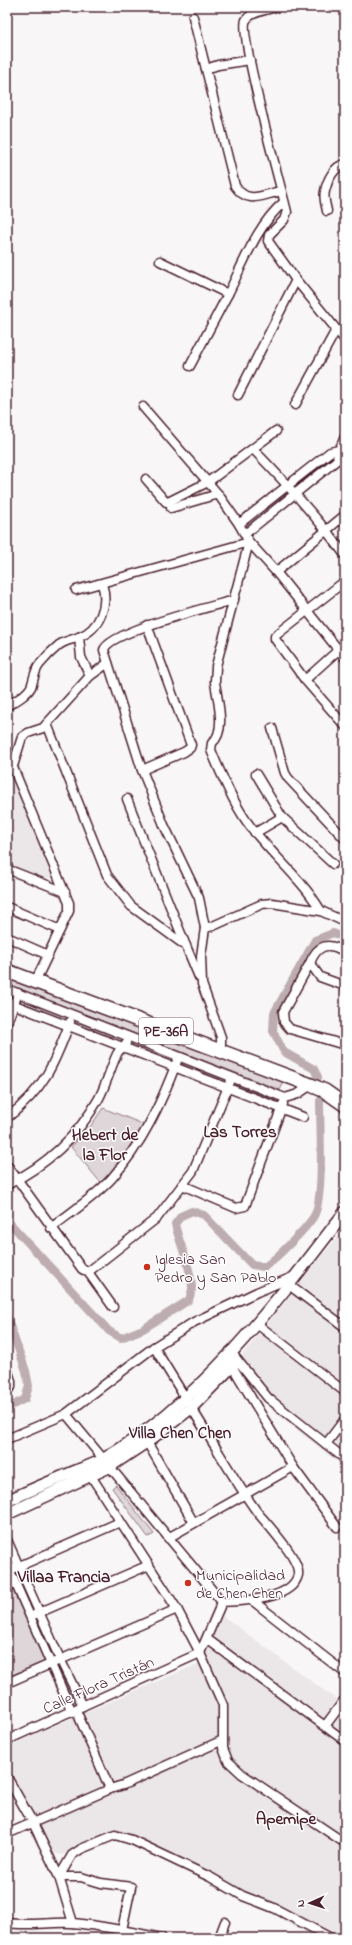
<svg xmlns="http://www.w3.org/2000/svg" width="352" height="1945" font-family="'Indie Flower',sans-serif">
	<rect width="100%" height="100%" fill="#f8f6f7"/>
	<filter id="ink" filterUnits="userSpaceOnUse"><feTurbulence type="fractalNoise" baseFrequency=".025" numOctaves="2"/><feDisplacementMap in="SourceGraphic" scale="8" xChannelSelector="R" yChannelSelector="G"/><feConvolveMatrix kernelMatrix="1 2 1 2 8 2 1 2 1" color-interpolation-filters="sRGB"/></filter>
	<g filter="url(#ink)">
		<!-- built -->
		<g fill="#ebe6e8">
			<path d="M7 750 20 766 60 874 31 883 7 873Z"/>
			<path d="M345 1227V1468L273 1411 240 1358Z"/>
			<path d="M223 1616 345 1706V1938H318L287 1923 257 1900 236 1891 211 1884 123 1836 112 1838 61 1855 53 1853 7 1766V1746L198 1664Z"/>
		</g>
		<!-- green -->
		<g fill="#ded6d9" stroke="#947a82">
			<path d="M7 975 284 1082 280 1090 7 984Z"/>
			<path d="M25 1001 61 1015 59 1018 24 1005Z"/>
			<path d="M78 1022 113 1035 112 1039 77 1025Z"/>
			<path d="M133 1042 169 1056 167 1060 132 1046Z"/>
			<path d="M184 1063 220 1077 219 1080 183 1066Z"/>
			<path d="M238 1084 276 1098 274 1101 237 1087Z"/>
			<path d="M103 1108 145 1125 106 1178 101 1183 71 1147 88 1130Z"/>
			<path d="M116 1485 154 1534 148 1537 112 1488Z"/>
			<path d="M7 1576 45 1661 7 1677Z"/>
			<path d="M62 1669 76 1701 73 1703 59 1671Z"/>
		</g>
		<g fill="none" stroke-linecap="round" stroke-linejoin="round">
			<!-- canal -->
			<g stroke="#bdadb0" stroke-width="8">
				<path d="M318 1077 314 1069 284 1052 273 1031 274 1013 315 940 333 933 345 938"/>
				<path d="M7 1220 109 1331 121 1338 143 1329 189 1300C190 1296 192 1291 192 1288 192 1269 179 1243 175 1224L181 1216 192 1211 204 1215 252 1265 264 1267C275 1260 310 1225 315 1214 324 1193 320 1127 320 1101"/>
				<path d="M7 1317 26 1371 29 1386 25 1399 7 1408"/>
			</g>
			<defs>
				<g id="minor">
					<path d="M276 7C267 10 252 11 246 20 238 33 281 187 287 212L284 220 269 235 268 241 296 280 345 340"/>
					<path d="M193 17 235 186C248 205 261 195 281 191"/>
					<path d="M206 69 218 65 250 60"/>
					<path d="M327 211C326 205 323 198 325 191 327 181 334 166 345 164"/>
					<path d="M160 261 228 294C244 262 257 225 284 202"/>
					<path d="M190 366 228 294"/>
					<path d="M238 395 296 280"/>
					<path d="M295 405 336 330"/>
					<path d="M143 407 218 494 239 524 249 542 276 572 345 658"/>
					<path d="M253 449C286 483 317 517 345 555"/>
					<path d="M339 450 345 437"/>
					<path d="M146 479 166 502H168L208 482 276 431"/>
					<path d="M171 508 218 494"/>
					<path d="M239 524 330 452 339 450 337 460 245 534"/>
					<path d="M276 572 345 515"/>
					<path d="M345 581 275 636V639L305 680 345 726"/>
					<path d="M76 590 249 542 216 666C216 672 215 677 215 682 217 699 227 731 212 743L211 750C220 772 236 808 250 826 272 855 302 879 321 911"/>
					<path d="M79 637 81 657 90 676"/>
					<path d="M305 680 345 644"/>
					<path d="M7 706C15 701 26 696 31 687 34 680 34 671 40 664 45 658 53 650 59 645 66 640 72 640 79 637 100 629 109 604 102 584"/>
					<path d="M47 724 107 875 131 906 186 946 199 977"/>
					<path d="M272 728 285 773 288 778 345 839"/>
					<path d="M7 753 69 903V911L35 982"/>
					<path d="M7 769 13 766 22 737 28 733 43 728 90 676 108 663"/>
					<path d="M142 770 184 752 190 748 191 745 147 625"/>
					<path d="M256 774 282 817 333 864"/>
					<path d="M127 799 186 946"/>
					<path d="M255 833 282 817"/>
					<path d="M7 869 65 892"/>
					<path d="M7 907 60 930"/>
					<path d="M205 928 213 926 262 904 272 903 321 911 345 922"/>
					<path d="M7 937 48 955"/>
					<path d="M345 952C328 941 317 945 310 963L320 977 345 986"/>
					<path d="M310 963 283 1012 284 1022 290 1029 345 1045"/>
					<path d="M7 989 285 1098 298 1094 311 1085"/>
					<path d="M7 1002 303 1117"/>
					<path d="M7 1023 18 993"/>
					<path d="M221 1051V1037L202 984 201 956 205 928 199 898 164 825 142 770 104 650C108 632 214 606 234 600"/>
					<path d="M7 1118C44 1089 54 1065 70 1022"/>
					<path d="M7 1165 82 1269 88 1272 113 1307"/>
					<path d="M7 1185C45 1166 77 1137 98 1100 106 1086 110 1069 117 1054 119 1049 124 1048 126 1043"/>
					<path d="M182 1185 236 1208 245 1206 283 1104"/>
					<path d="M51 1228C71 1212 95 1197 112 1178 142 1144 161 1104 177 1061"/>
					<path d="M88 1272 157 1218 193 1171 230 1082"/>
					<path d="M289 1285 345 1327"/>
					<path d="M257 1324 345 1392"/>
					<path d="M154 1347C174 1379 193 1411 213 1443 227 1466 241 1490 257 1512 267 1524 301 1560 298 1575 292 1600 243 1601 222 1602L200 1653"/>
					<path d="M231 1352 268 1398 345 1459"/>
					<path d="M229 1361 293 1467 337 1527"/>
					<path d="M7 1369 11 1381V1387L7 1389"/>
					<path d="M66 1414 222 1602"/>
					<path d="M7 1439 66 1414 154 1347 194 1322 257 1292 295 1276"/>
					<path d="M147 1442 194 1523"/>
					<path d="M326 1444 345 1419"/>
					<path d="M91 1476 177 1609 200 1653 223 1705V1748L228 1761 242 1774 345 1843"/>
					<path d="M168 1538 293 1467"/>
					<path d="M7 1540 60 1659 83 1706"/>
					<path d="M7 1564 72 1712"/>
					<path d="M15 1568 120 1522"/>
					<path d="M253 1601 345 1673"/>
					<path d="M36 1614 149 1565"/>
					<path d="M207 1639 345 1741"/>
					<path d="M7 1683 177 1609"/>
					<path d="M76 1710 110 1789"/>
					<path d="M325 1726 345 1699"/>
					<path d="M7 1740 200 1653"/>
					<path d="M7 1777 33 1823 59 1877 73 1923"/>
					<path d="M7 1834 110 1789 123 1785 223 1740"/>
					<path d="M59 1877 72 1855 81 1849 115 1835 132 1840 210 1877 243 1896 274 1908 331 1938"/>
					<path d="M59 1877H81L101 1883 131 1887 122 1930"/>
					<path d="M7 1923C28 1926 50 1922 71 1923 101 1925 132 1932 162 1938"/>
					<path d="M219 1938 225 1922"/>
				</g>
				<g id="secondary">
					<path d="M7 1501C28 1491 50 1482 71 1473 82 1468 94 1465 104 1459 204 1400 276 1302 345 1212"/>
					<path d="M7 1514 109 1467 151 1439 191 1408 233 1365 231 1352"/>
				</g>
				<path id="trunk" d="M7 971 311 1085 325 1091 345 1105"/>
			</defs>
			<!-- minor casing -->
			<use href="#minor" stroke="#4a1f2b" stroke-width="11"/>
			<!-- secondary casing -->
			<use href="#secondary" stroke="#4a1f2b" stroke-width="14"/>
			<!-- trunk casing -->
			<use href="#trunk" stroke="#4a1f2b" stroke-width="16"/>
			<!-- minor -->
			<use href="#minor" stroke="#fff" stroke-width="8"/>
			<!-- secondary -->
			<use href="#secondary" stroke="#fff" stroke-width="11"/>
			<!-- trunk -->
			<use href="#trunk" stroke="#fff" stroke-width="13"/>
		</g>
	</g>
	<!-- markers -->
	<g fill="#c8321e" stroke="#fff" stroke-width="1.5">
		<circle cx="147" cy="1267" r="4"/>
		<circle cx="188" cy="1583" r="4"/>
	</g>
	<g text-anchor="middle" stroke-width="3" stroke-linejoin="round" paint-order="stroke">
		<!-- shield labels -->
		<rect fill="#fff" stroke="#80626b" stroke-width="1" x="139" y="1018" width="54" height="26" rx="3"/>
		<g font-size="15" font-weight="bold" fill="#4a1f2b">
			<text x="166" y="1036">PE-36A</text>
		</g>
		<!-- poi labels -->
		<g font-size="16" fill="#4a1f2b" stroke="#fff" text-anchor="start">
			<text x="155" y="1264">Iglesia San<tspan x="155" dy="18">Pedro y San Pablo</tspan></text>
			<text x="196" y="1580">Municipalidad<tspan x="196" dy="18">de Chen Chen</tspan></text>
		</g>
		<!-- street labels -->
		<g font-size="16" fill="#4a1f2b" stroke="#fff">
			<text transform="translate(98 1684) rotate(-24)" y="6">Calle Flora Tristán</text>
		</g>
		<!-- neighbourhood labels -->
		<g font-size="17" font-weight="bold" fill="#4a1f2b" stroke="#fff">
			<text x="240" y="1137">Las Torres</text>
			<text x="105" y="1140">Hebert de<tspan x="105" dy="20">la Flor</tspan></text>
			<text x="180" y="1438">Villa Chen Chen</text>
			<text x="64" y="1582">Villaa Francia</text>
			<text x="286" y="1824">Apemipe</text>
		</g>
	</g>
	<!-- margin -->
	<rect width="352" height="1945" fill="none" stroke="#fff" stroke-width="24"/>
	<rect x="12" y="12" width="328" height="1921" fill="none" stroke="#4a1f2b" stroke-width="1.5" filter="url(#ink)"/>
	<!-- north arrow -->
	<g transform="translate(310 1903) rotate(267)" stroke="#ffffff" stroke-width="3" paint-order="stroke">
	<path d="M0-3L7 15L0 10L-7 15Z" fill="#4a1f2b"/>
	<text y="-6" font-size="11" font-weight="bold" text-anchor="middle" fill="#4a1f2b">N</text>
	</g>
</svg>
